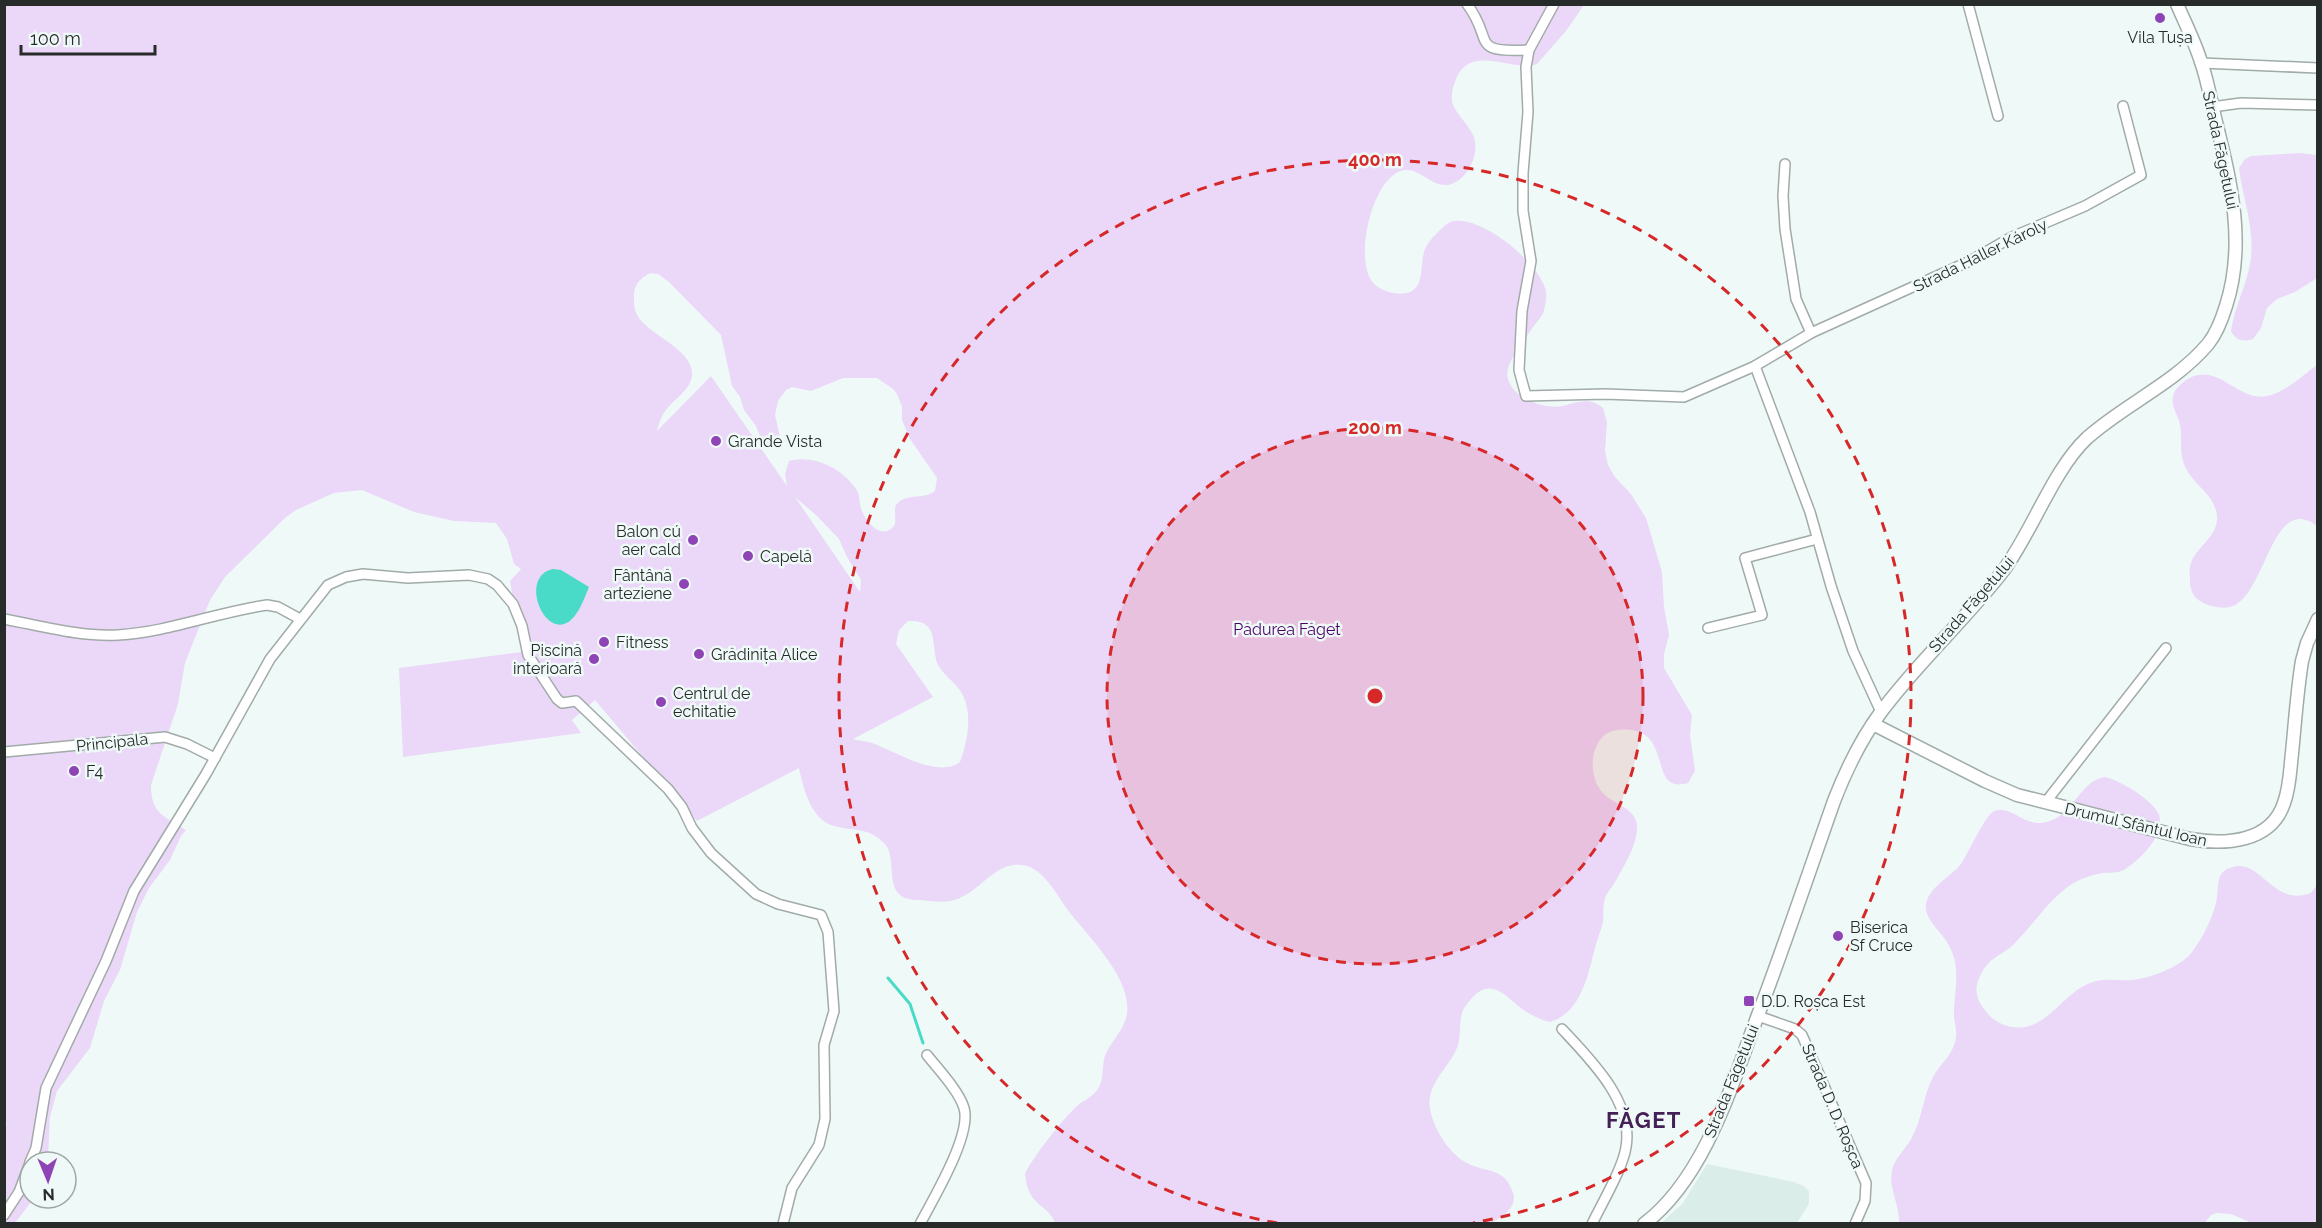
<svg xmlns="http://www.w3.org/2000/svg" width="2322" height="1228" font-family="Raleway,sans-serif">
	<rect width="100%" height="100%" fill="#effaf8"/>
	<!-- built -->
	<path fill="#dbede9" d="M1707 1164 1794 1182 1804 1186 1809 1191V1204L1797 1223H1661L1683 1203Z"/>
	<!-- green -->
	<g fill="#ebd7f8" fill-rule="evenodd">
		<path d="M5 5H1584L1566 31 1537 64C1510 72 1471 43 1456 79 1453 87 1450 96 1453 105 1458 116 1468 124 1473 135 1482 153 1465 187 1443 185 1429 184 1417 166 1401 171 1371 180 1353 263 1374 284 1380 289 1387 292 1394 293 1429 298 1418 266 1425 249 1428 242 1434 236 1439 231 1443 227 1448 222 1454 221 1483 217 1536 260 1545 288 1548 296 1545 306 1543 314 1536 323 1529 332 1524 341 1513 358 1498 372 1515 391 1526 402 1548 409 1563 406 1578 402 1590 397 1603 408L1607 422 1605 451 1608 465 1615 477 1631 494 1646 518 1662 572 1664 607 1669 635 1664 654V668L1692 715 1690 735 1695 771 1688 783C1649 794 1672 738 1633 730 1624 729 1614 729 1606 734 1589 746 1589 777 1602 792 1612 804 1635 807 1637 825 1638 845 1623 867 1614 884 1611 889 1606 893 1605 899 1602 907 1604 915 1603 922 1601 931 1597 939 1595 948 1588 975 1581 1013 1550 1022 1541 1020 1533 1016 1525 1011 1508 1000 1493 975 1472 998 1469 1002 1463 1008 1462 1013 1459 1023 1461 1035 1458 1045 1452 1064 1434 1076 1430 1097 1426 1118 1447 1152 1465 1162 1487 1174 1506 1166 1514 1196 1514 1211 1502 1216 1490 1224L1055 1223C1048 1203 1028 1208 1025 1174 1030 1161 1062 1120 1074 1109 1081 1101 1092 1098 1098 1089 1105 1078 1101 1064 1106 1053 1113 1039 1124 1030 1127 1014 1132 977 1087 936 1067 909 1057 895 1048 877 1032 868 1027 865 1020 864 1014 865 1002 866 992 875 983 882 960 902 950 904 921 900 917 900 912 900 908 899 883 892 898 859 885 844 869 826 851 832 831 825 810 817 803 787 799 768L697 821 595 700 572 720 581 733 403 757 399 668 522 652 510 581 521 569 514 564 507 539 496 523 454 521 414 512 362 490 334 493 296 510 285 518 225 577 210 600 185 663 178 704 151 785C151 814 164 816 186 830L181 836 170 860 149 888 137 912 120 970 104 1001 90 1048 57 1091 50 1117 48 1157 46 1162H30V1198H34L15 1223 5 1224 4 1130 7 1124 4 1115ZM651 273 658 274 669 282 721 335 732 386 740 397 744 410 756 426 763 445 768 449H775L781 441 775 415 778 401 786 390 792 387 811 391 843 378H877L893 389 897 394 902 407V420L910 439 937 478 935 491C925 499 911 494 900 501 889 508 901 522 891 529 878 538 864 519 861 508 859 502 860 496 857 490 843 469 814 454 789 461L785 474 787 486 711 376 657 431C659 424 661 416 666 410 674 399 692 389 692 374 693 349 648 335 637 315 634 309 634 303 634 297 633 285 641 277 651 273ZM795 497 816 515 839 539 847 557 861 580 860 592ZM908 621C941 619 930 647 938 665 943 674 953 681 959 689 974 709 968 740 960 762 937 779 895 751 872 743 866 741 859 741 853 739L933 697 896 644 899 630Z"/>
		<path d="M2300 153 2317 155V278L2295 292 2277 299 2267 308 2261 328 2253 339C2243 342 2236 341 2231 331 2234 308 2246 287 2250 264 2256 231 2243 201 2239 168L2245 159 2251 156Z"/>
		<path d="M2317 365V526C2271 491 2266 599 2230 607 2222 609 2207 606 2200 601 2193 597 2190 589 2190 582 2190 577 2189 572 2190 568 2192 548 2218 539 2217 517 2216 497 2197 487 2188 472 2176 453 2185 436 2178 418 2173 407 2168 396 2180 385 2215 354 2235 403 2267 396 2286 392 2303 375 2317 365Z"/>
		<path d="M2105 777C2119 780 2154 800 2159 815 2165 836 2140 860 2124 870 2116 874 2110 872 2102 873 2092 875 2080 879 2072 884 2049 899 2034 924 2015 943 2007 952 1994 956 1987 965 1983 969 1980 976 1978 981 1973 995 1981 1007 1991 1017 2001 1026 2016 1030 2029 1026 2055 1018 2068 988 2096 981 2108 978 2120 981 2132 980 2150 978 2181 967 2192 952 2203 937 2211 921 2216 903 2218 895 2217 884 2220 876 2223 872 2225 869 2230 868 2260 855 2272 908 2311 893L2317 885V1223H2252L2231 1214 2217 1213 2211 1215 2204 1224 1899 1223C1900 1205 1888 1188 1892 1170 1895 1157 1908 1147 1913 1135 1922 1118 1923 1097 1932 1079 1939 1064 1954 1055 1956 1037 1957 1028 1953 1019 1954 1010 1955 987 1961 965 1948 944 1942 933 1928 922 1926 910 1923 890 1951 877 1961 864 1968 854 1985 815 1994 811 2013 804 2024 830 2050 821 2074 813 2081 780 2105 777Z"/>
	</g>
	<!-- water -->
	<path fill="#49dbc7" d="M553 569 561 570 589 587C585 596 582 606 576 614 550 652 515 577 553 569Z"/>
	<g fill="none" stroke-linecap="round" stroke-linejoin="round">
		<!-- stream -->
		<path stroke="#49dbc7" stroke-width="3" d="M888 978 910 1004 923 1043"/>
		<defs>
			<g id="minor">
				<path d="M1467 4C1495 41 1468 53 1529 50"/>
				<path d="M1554 4 1529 50 1526 67 1528 112 1523 173V211L1531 261 1522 311 1519 370 1526 396 1605 394 1684 397 1755 366 1811 333 1970 261 2012 237 2085 206 2141 175 2123 106"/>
				<path d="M1968 4 1998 116"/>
				<path d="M2202 63 2318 68"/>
				<path d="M2212 107 2241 103 2318 105"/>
				<path d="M1785 164 1783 196 1785 229 1796 299 1811 333"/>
				<path d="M1755 366 1810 512 1831 586 1853 651 1881 712"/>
				<path d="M4 619C42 626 80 637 118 635 169 632 217 612 267 605L278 607 300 619"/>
				<path d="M1708 628 1762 615 1745 558 1817 539"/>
				<path d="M4 752 165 737 187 744 215 758"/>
				<path d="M2045 803 2166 648"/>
				<path d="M1758 1016 1795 1029 1802 1035 1866 1183 1865 1201 1855 1224"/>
				<path d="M1562 1029C1590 1059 1634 1102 1626 1147 1623 1168 1602 1203 1592 1224"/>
				<path d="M30 1162 36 1148 46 1088 106 961 134 891 206 774 270 659 328 585 346 577 363 574 408 578 469 575 488 579 497 585 513 604 522 626 528 655 557 699 562 703 576 701 668 789 682 807 692 828 711 853 756 894 778 904 821 915 828 932 834 1011 824 1045 825 1119 819 1145 792 1188 783 1224"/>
				<path d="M4 1215 19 1192 30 1163"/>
				<path d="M920 1224C933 1199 972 1135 964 1108 959 1091 938 1069 927 1055"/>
			</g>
			<g id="major">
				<path d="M1873 724 1985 781 2017 795 2190 839C2224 845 2271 843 2284 803 2290 787 2290 770 2292 753 2295 723 2297 692 2302 661L2307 643 2318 619"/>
				<path d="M1644 1224C1705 1178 1732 1084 1758 1015 1785 944 1809 872 1834 801 1846 770 1861 739 1881 712 1918 662 1965 620 2003 571 2032 532 2053 470 2087 438 2125 404 2174 384 2208 344 2217 333 2222 319 2226 306 2246 244 2231 183 2216 122 2211 102 2208 81 2201 62 2195 42 2185 23 2177 4"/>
			</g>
		</defs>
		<!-- minor casing -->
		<use href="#minor" stroke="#a1aba9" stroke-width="12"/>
		<!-- major casing -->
		<use href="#major" stroke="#a1aba9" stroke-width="15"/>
		<!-- minor -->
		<use href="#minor" stroke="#fff" stroke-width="9"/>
		<!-- major -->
		<use href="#major" stroke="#fff" stroke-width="12"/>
	</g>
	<!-- distance rings -->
	<circle cx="1375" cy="696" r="268" fill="#d62828" fill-opacity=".12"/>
	<g fill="none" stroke="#d62828" stroke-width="3" stroke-dasharray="10 8">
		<circle cx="1375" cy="696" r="268"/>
		<path d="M1277 1223A536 536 0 1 1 1473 1223"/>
	</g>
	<!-- markers -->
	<g fill="#8f44b5" stroke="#effaf8" stroke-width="2">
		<circle cx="2160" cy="18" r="6"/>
		<circle cx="716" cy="441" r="6"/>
		<circle cx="693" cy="540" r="6"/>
		<circle cx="748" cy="556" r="6"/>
		<circle cx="684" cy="584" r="6"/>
		<circle cx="604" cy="642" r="6"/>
		<circle cx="699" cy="654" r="6"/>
		<circle cx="594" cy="659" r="6"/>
		<circle cx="661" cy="702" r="6"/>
		<circle cx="74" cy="771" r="6"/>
		<circle cx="1838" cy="936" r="6"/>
		<rect x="1743" y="995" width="12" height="12" rx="3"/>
	</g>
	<g text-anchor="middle" stroke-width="5" stroke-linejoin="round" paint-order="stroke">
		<!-- poi labels -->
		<g font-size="16" fill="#272b2a" stroke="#effaf8" text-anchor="start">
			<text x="2160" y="43" text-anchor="middle">Vila Tușa</text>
			<text x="728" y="447">Grande Vista</text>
			<text x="681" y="537" text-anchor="end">Balon cú<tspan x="681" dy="18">aer cald</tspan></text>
			<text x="760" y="562">Capelă</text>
			<text x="672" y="581" text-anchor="end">Fântână<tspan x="672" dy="18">arteziene</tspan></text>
			<text x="616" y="648">Fitness</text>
			<text x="582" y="656" text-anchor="end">Piscină<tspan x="582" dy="18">interioară</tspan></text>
			<text x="711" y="660">Grădinița Alice</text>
			<text x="673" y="699">Centrul de<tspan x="673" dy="18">echitatie</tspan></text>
			<text x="86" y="777">F4</text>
			<text x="1850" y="933">Biserica<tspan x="1850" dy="18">Sf Cruce</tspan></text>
			<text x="1761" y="1007">D.D. Roșca Est</text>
		</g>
		<!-- street labels -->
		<g font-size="16" fill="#272b2a" stroke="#effaf8">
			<text transform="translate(2221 150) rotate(78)" y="6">Strada Făgetului</text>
			<text transform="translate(1980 255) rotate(-26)" y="6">Strada Haller Károly</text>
			<text transform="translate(1971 604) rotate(-49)" y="6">Strada Făgetului</text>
			<text transform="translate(112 742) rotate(-6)" y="6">Principala</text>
			<text transform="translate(2136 824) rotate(13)" y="6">Drumul Sfântul Ioan</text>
			<text transform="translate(1731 1081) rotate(-68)" y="6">Strada Făgetului</text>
			<text transform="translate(1833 1106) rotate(67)" y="6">Strada D. D. Roșca</text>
		</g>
		<!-- park labels -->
		<g font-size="16" fill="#4b0167" stroke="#effaf8">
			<text x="1287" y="635">Pădurea Făget</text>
		</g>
		<!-- district labels -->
		<g font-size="22" font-weight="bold" letter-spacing="1.5" fill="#442057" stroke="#effaf8">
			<text x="1644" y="1128">FĂGET</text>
		</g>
	</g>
	<circle cx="1375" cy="696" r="9" fill="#d62828" stroke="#effaf8" stroke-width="3"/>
	<g font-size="18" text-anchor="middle" font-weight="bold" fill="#d62828" stroke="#effaf8" stroke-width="5" stroke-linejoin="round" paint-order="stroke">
		<text x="1375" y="166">400 m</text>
		<text x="1375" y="434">200 m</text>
	</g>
	<!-- border -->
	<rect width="2322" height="1228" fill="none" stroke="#272b2a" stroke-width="12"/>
	<!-- north arrow -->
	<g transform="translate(48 1180) rotate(178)"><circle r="28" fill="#effaf8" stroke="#9fa7a6" stroke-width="1.5"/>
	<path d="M0-4.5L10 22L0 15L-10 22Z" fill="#8f44b5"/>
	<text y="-9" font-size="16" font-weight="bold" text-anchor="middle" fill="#272b2a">N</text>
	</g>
	<!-- scale -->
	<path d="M21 45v9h134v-9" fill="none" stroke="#272b2a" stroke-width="3"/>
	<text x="30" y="45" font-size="18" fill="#272b2a" stroke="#effaf8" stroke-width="4.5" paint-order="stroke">100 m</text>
</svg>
